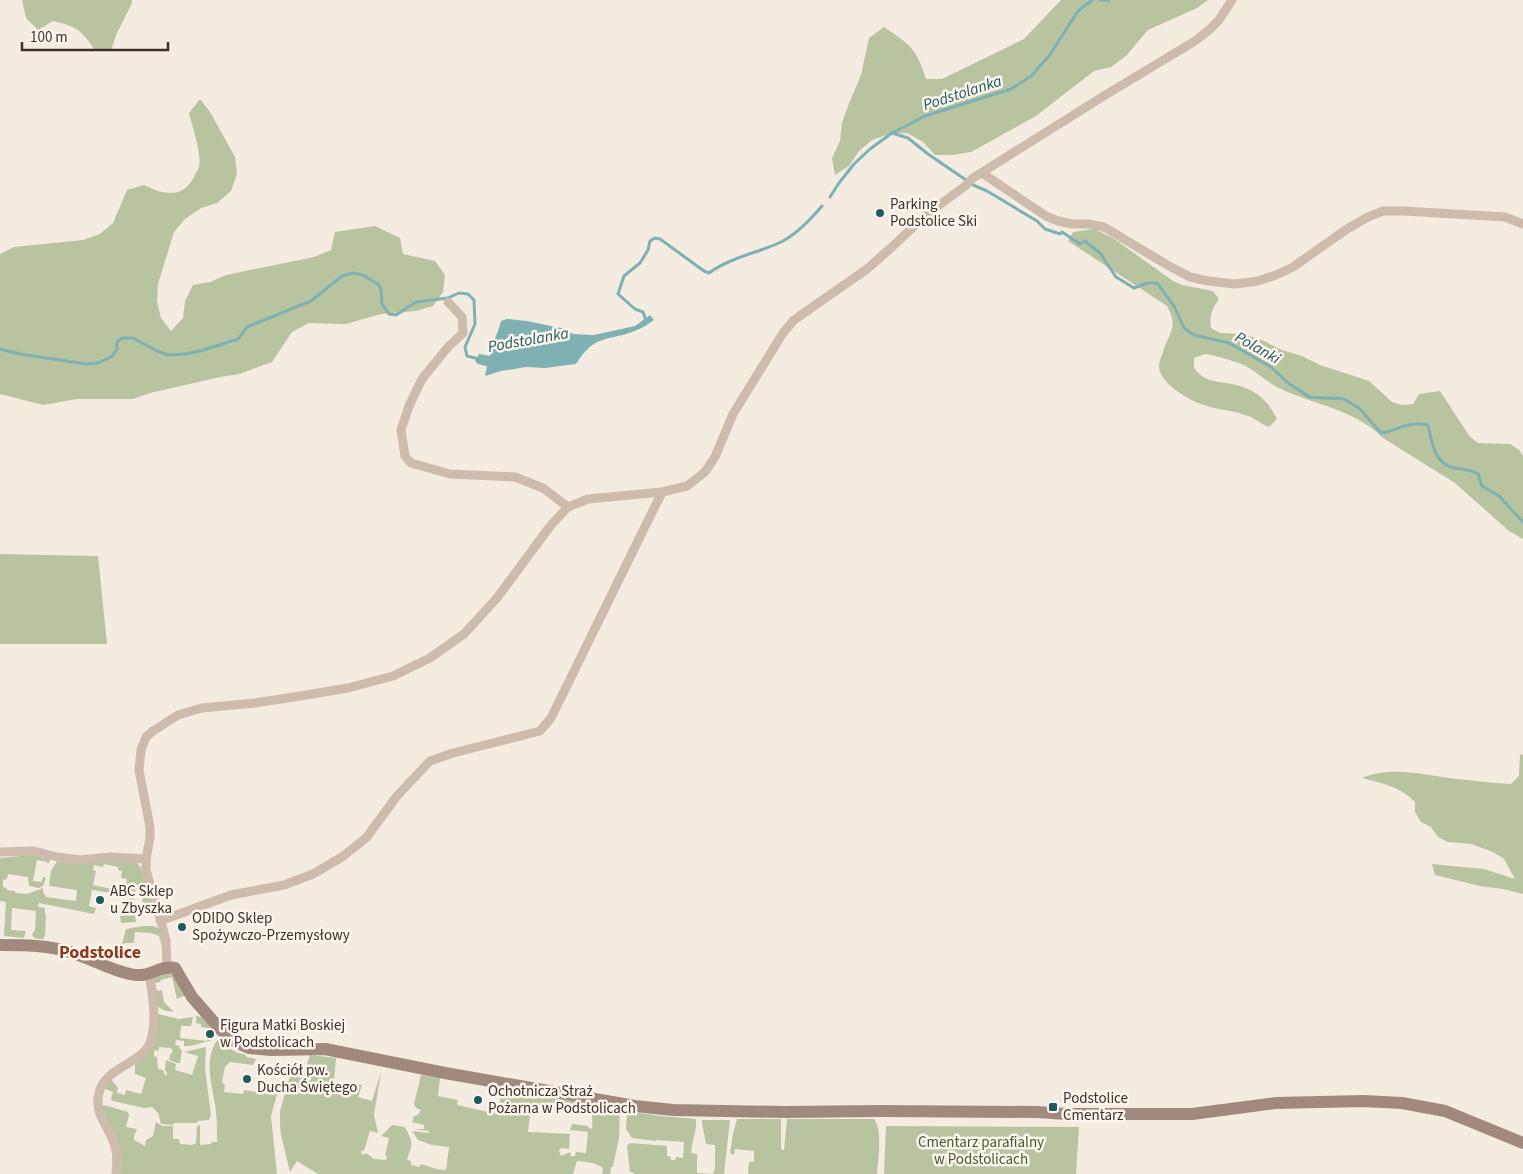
<svg xmlns="http://www.w3.org/2000/svg" width="1523" height="1174" font-family="'Source Sans 3',sans-serif">
	<rect width="100%" height="100%" fill="#f4ebe1"/>
	<!-- green -->
	<g fill="#b8c4a0">
		<path d="M22 0H132V3L116 35 111 51 94 49C82 30 75 26 53 21L38 30 26 18Z"/>
		<path d="M1061 0H1208L1197 8 1148 30 1126 56 1111 67 1094 71 1036 116 971 152 952 155H935L923 142 907 133 889 134 872 140 859 151 849 166 835 175 832 158 840 141 842 123 848 106 861 75 869 38 884 27C910 45 916 47 926 79H942L1024 39Z"/>
		<path d="M200 99 210 112 235 157 237 174 231 191 217 203 201 208 185 219 174 232 158 284 157 302 161 318 171 331 183 318 185 301 193 285 210 282 226 275 314 257 331 250 335 232 375 226 400 238 403 254 435 261 445 275 443 292 433 306 416 311 381 314 346 324 309 323 292 332 272 362 239 374 220 377 150 393 133 399H77L43 405 0 394V254L14 247 83 240 100 234 113 223 127 190 144 185C162 194 182 200 194 177 195 174 198 170 199 167 202 153 192 127 189 113Z"/>
		<path d="M1094 229 1113 238 1173 281 1182 285 1213 291 1219 299C1212 309 1209 316 1211 328L1220 333 1242 334 1262 340 1282 350 1302 356 1320 365 1369 381 1392 402 1402 405 1413 404 1419 394 1440 391 1470 437 1478 443 1510 444 1519 450 1523 456V539L1509 531 1455 483 1383 438C1356 410 1315 405 1281 389 1266 382 1253 368 1239 363 1233 361 1210 354 1205 354 1202 355 1197 357 1194 358V368C1205 383 1216 381 1232 384 1255 389 1267 399 1277 419L1269 427C1261 424 1254 417 1245 415 1232 410 1218 410 1204 405 1190 401 1160 384 1159 367 1159 362 1161 357 1163 352 1169 332 1179 328 1167 306L1068 241 1073 232Z"/>
		<path d="M0 554 98 556 107 644H0Z"/>
		<path d="M1520 754 1523 755V894L1503 889 1480 886 1435 875 1432 864 1484 869 1515 879 1504 859 1493 852 1471 844 1448 842 1438 837 1431 827 1421 822 1415 812V802C1399 786 1383 784 1362 778 1389 766 1421 774 1449 778 1470 780 1490 783 1511 784L1519 776Z"/>
		<path d="M31 855 51 859 48 864 47 862 37 860 33 881 42 882 43 877 46 878 43 886 39 888 29 886 28 877 8 874 7 879 3 880V887L7 888V890L15 891V893L27 894 43 888V892L46 897 76 901 77 890 49 886 51 871 57 861 101 860 136 862 142 869 152 903 143 904 142 897 143 891 136 889 135 894 133 895 136 922 121 923 120 916 132 914 128 887 126 886 127 879 121 878 122 871 118 870V867L104 864 103 867 94 865 93 870 96 871 93 885 112 889 113 892 111 893 92 890 89 906 96 908 94 914 39 903 38 907 45 908V914L46 915 45 936 43 939C38 939 33 939 32 934L35 930 36 911 12 908 11 930 26 931 24 938 4 936 6 902 0 901V858Z"/>
		<path d="M143 926H153L158 928 163 939V950L159 936 151 933 135 932 134 943H125L123 945 122 944 126 929Z"/>
		<path d="M169 974 174 975 186 995 177 999 172 977 160 980 161 982 155 983 157 991 162 990 164 1002 174 1012C167 1011 161 1011 156 1004L154 977Z"/>
		<path d="M158 1014 178 1019 193 1017 191 1026H181L180 1038 207 1041 208 1028 201 1027V1024L196 1023V1016L202 1017 214 1030V1034L210 1041C201 1042 193 1047 184 1046V1041L176 1040 175 1045 180 1046 179 1048 182 1050 180 1063H177L169 1060 170 1055 173 1051 171 1048 159 1047 158 1051 154 1050V1056L157 1057 158 1069 163 1070 165 1075 166 1076 167 1074 165 1070 166 1060 176 1064 175 1070 192 1075 198 1056 184 1052 206 1047 205 1069 211 1115 209 1120 198 1121 197 1123H174L173 1125 162 1124H161L158 1113 152 1107 144 1108 113 1101 111 1099 113 1092 105 1089 110 1078 118 1088 117 1093 125 1095 126 1090 141 1094 146 1078 135 1074V1063L145 1054Z"/>
		<path d="M220 1037 223 1045 238 1053 244 1054 247 1057 256 1059 253 1065 230 1062 225 1067 222 1082 225 1085 224 1092 243 1094 244 1090 274 1095 275 1087H279L271 1116 277 1174H119L102 1106 104 1105 128 1112 129 1115 126 1127 137 1129 135 1134 134 1136V1140L145 1146 146 1140 153 1136 156 1122 162 1126H173V1139H179L180 1144 192 1145 196 1143 197 1126 200 1125V1145L211 1144 212 1142H217C217 1129 217 1116 215 1104 211 1082 203 1055 220 1037Z"/>
		<path d="M310 1055 336 1058 334 1082 362 1085 358 1097 372 1101 381 1072 374 1115 378 1133 370 1131 364 1151 362 1150 361 1153 364 1155 366 1153 374 1159 386 1160 387 1156 385 1155 389 1138 381 1136 392 1125 405 1127C413 1143 413 1142 407 1160L411 1161V1165L419 1167 421 1164 437 1169 446 1170 449 1147 432 1145 418 1140 412 1131 428 1133 429 1131 413 1129H424V1125L412 1122 414 1116 418 1115 421 1110 416 1108 414 1104 421 1075 440 1078 438 1096 458 1100 457 1105 497 1114 502 1091 504 1090 584 1103 582 1111H579L575 1114 531 1105 528 1132 570 1134 569 1149 562 1148 560 1149 559 1151 561 1156 570 1152 571 1156H575L576 1152 586 1153 588 1132 570 1130 572 1124 588 1126 589 1128 592 1129C593 1122 591 1114 593 1106L620 1110 619 1138 613 1166 611 1168 610 1174H602L603 1168C595 1162 586 1162 577 1161L573 1174H318L297 1161 290 1172 281 1135 280 1124V1111L290 1076 303 1078Z"/>
		<path d="M627 1111 660 1116 696 1119C697 1131 692 1141 691 1153L697 1154V1173L713 1174 715 1168V1145L706 1144 702 1123V1120H730L724 1174H634V1173L630 1172 627 1146 630 1143 667 1146V1156L671 1157V1160H675L676 1157 683 1158 684 1142 657 1140 656 1141 632 1138 626 1129Z"/>
		<path d="M737 1119H781V1149L784 1150 787 1119H874C883 1131 878 1159 877 1174H748L749 1162H754V1151L735 1149 734 1155 730 1153 733 1134Z"/>
		<path d="M886 1126 1079 1127 1076 1174H884Z"/>
	</g>
	<!-- water -->
	<path fill="#7fb0b2" d="M650 315 654 320C649 323 643 328 637 330 608 342 595 333 576 364L545 368 526 367 501 371 485 376 487 366 478 364 475 361 479 354 490 356C492 343 498 333 501 321L507 319 527 321 561 328 573 334 594 335 635 326Z"/>
	<g fill="none" stroke-linecap="round" stroke-linejoin="round">
		<!-- stream -->
		<g stroke="#7fb0b2" stroke-width="3">
			<path d="M1100 0H1109"/>
			<path d="M892 133 908 138 928 154 966 180"/>
			<path d="M973 185 987 191 1037 221 1045 229 1060 234 1062 232 1080 244 1085 241 1101 254 1105 261 1116 277 1134 288 1147 283H1157L1174 306 1184 328 1194 335 1229 343 1271 367 1288 383 1309 397 1344 399 1359 408 1381 433C1393 432 1403 424 1416 424 1420 423 1424 425 1428 425 1432 442 1434 464 1454 468 1462 469 1470 469 1478 474L1482 486 1499 496 1523 522"/>
			<path d="M830 197 839 183 854 164 870 149 892 133 925 116 1011 89 1031 76 1049 56 1078 11 1092 0"/>
			<path d="M646 321 643 312 635 309 618 294 624 276 640 263 648 250 650 241 655 238 660 239 704 271 709 273C731 257 758 253 781 242 797 234 811 219 822 206"/>
			<path d="M0 349 20 354 86 364 98 363 111 357 117 350V342L122 338H133L157 351 168 355 185 354 200 351 238 339 247 327 311 301 342 276 353 273 363 275 378 284 381 289 382 304 389 314 396 315 416 302 448 298 459 293 468 294 474 300 475 324 465 347 467 356 479 359"/>
		</g>
		<!-- street -->
		<g stroke="#cdbbac" stroke-width="9">
			<path d="M982 173 1046 216 1058 221 1072 224H1088L1104 227 1169 266 1190 277 1208 281 1235 284 1258 281 1276 275 1293 267 1347 229 1368 217 1383 211H1404L1505 217 1523 224"/>
			<path d="M448 302 462 317 463 333 448 347 422 379 409 406 401 430 405 456 411 463 450 474 515 477 543 488 568 507"/>
			<path d="M0 852 34 851 57 857 80 860 110 857 146 859"/>
			<path d="M160 921 231 895 284 885 313 874 342 857 366 838 397 796 430 761 453 753 540 731 551 718 662 492"/>
			<path d="M167 967 166 940 146 870V859L150 838V827L139 770 141 750 146 737 153 731 178 715 202 708 255 703 300 696 348 688 393 676 430 658 464 634 497 598 551 525 568 507 588 499 662 492 687 486 705 472 715 457 733 414 783 333 794 320 867 269 892 247 926 215 965 186 973 178 1107 94 1195 41 1209 30 1219 20 1232 0"/>
			<path d="M116 1174C117 1165 118 1156 115 1147 111 1128 93 1115 99 1093 104 1072 128 1066 143 1053 160 1038 153 994 149 975"/>
		</g>
		<!-- secondary -->
		<path stroke="#a18a7d" stroke-width="12" d="M0 945C24 945 49 945 73 953 92 959 110 970 130 974 151 979 157 965 175 968L192 997 221 1030 232 1040 249 1048 271 1050 325 1049 445 1073 635 1106 673 1110 784 1112 881 1111 1037 1112 1066 1114H1192L1276 1103 1363 1101 1402 1103 1445 1111 1523 1143"/>
	</g>
	<!-- markers -->
	<g fill="#1f5a5e" stroke="#fbf5ee" stroke-width="2">
		<circle cx="880" cy="213" r="5"/>
		<circle cx="100" cy="900" r="5"/>
		<circle cx="182" cy="927" r="5"/>
		<circle cx="210" cy="1034" r="5"/>
		<circle cx="247" cy="1079" r="5"/>
		<circle cx="478" cy="1100" r="5"/>
		<rect x="1048" y="1102" width="10" height="10" rx="2.5"/>
	</g>
	<g text-anchor="middle" stroke-width="5" stroke-linejoin="round" paint-order="stroke">
		<!-- poi labels -->
		<g font-size="15" fill="#3b302b" stroke="#fbf5ee" text-anchor="start">
			<text x="890" y="209">Parking<tspan x="890" dy="17">Podstolice Ski</tspan></text>
			<text x="110" y="896">ABC Sklep<tspan x="110" dy="17">u Zbyszka</tspan></text>
			<text x="192" y="923">ODIDO Sklep<tspan x="192" dy="17">Spożywczo-Przemysłowy</tspan></text>
			<text x="220" y="1030">Figura Matki Boskiej<tspan x="220" dy="17">w Podstolicach</tspan></text>
			<text x="257" y="1075">Kościół pw.<tspan x="257" dy="17">Ducha Świętego</tspan></text>
			<text x="488" y="1096">Ochotnicza Straż<tspan x="488" dy="17">Pożarna w Podstolicach</tspan></text>
			<text x="1063" y="1103">Podstolice<tspan x="1063" dy="17">Cmentarz</tspan></text>
		</g>
		<!-- park labels -->
		<g font-size="15" fill="#4a5a2e" stroke="#fbf5ee">
			<text x="981" y="1147">Cmentarz parafialny<tspan x="981" dy="17">w Podstolicach</tspan></text>
		</g>
		<!-- water labels -->
		<g font-size="16" font-style="italic" fill="#1f5a5e" stroke="#fbf5ee">
			<text transform="translate(962 92) rotate(-18)" y="6">Podstolanka</text>
			<text transform="translate(528 339) rotate(-10)" y="6">Podstolanka</text>
			<text transform="translate(1258 347) rotate(30)" y="6">Polanki</text>
		</g>
		<!-- quarter labels -->
		<g font-size="18" font-weight="bold" fill="#8c3b22" stroke="#fbf5ee">
			<text x="100" y="958">Podstolice</text>
		</g>
	</g>
	<!-- scale -->
	<path d="M22 42v8h146v-8" fill="none" stroke="#3b302b" stroke-width="2.5"/>
	<text x="30" y="42" font-size="15" fill="#3b302b" stroke="#fbf5ee" stroke-width="4" paint-order="stroke">100 m</text>
</svg>
